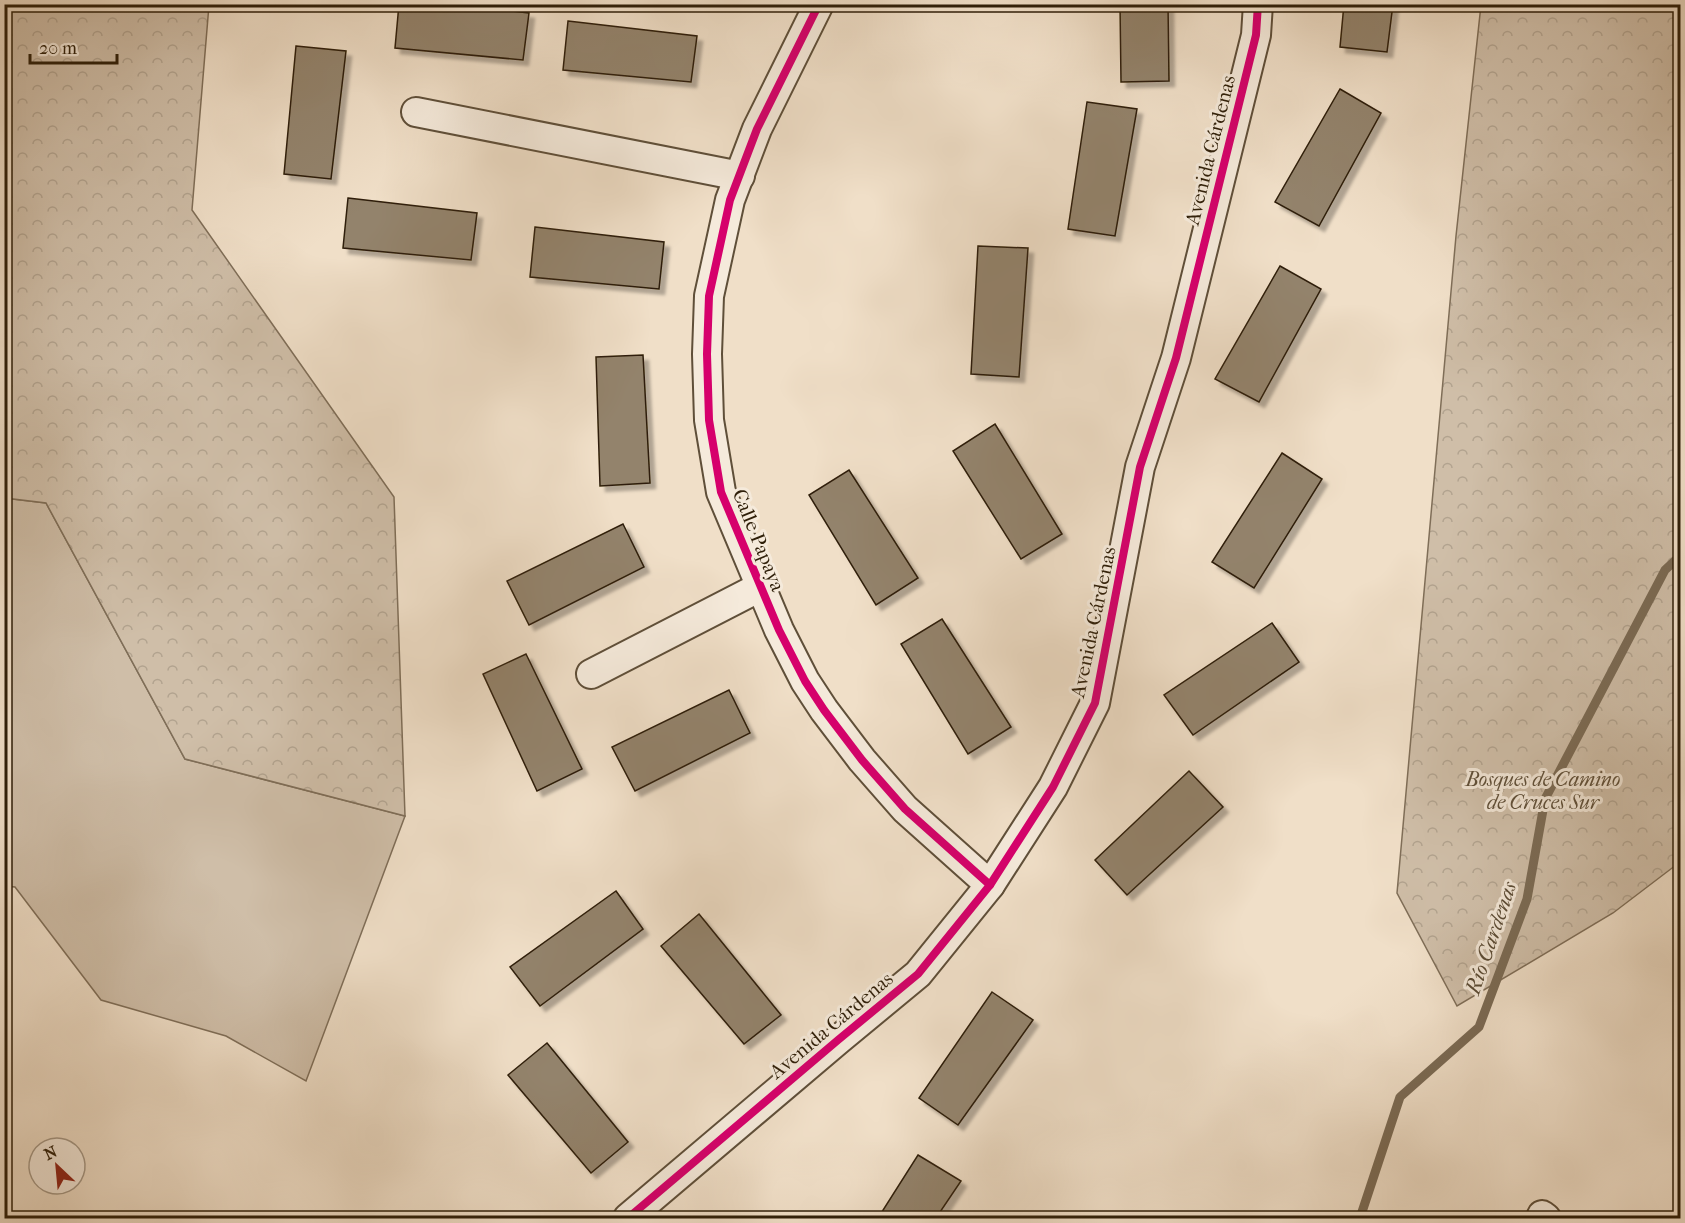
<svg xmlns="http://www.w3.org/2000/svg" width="1685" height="1223" font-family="'IM FELL French Canon',serif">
	<defs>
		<pattern id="forest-crowns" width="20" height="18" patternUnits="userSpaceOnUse" patternTransform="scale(1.5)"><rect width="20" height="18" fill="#cfbea8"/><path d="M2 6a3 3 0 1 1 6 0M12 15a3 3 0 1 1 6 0" fill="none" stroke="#b2a38f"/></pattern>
		<filter id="shadow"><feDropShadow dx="5.5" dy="5.5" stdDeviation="1.5" flood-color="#0004"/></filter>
	</defs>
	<rect width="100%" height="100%" fill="#f0dfc8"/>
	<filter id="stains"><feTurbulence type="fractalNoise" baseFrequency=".00333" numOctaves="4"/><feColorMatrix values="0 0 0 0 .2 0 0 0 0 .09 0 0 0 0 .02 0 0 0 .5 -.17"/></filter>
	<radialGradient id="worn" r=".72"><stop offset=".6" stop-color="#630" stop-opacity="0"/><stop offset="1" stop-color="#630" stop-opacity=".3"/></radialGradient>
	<!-- grass -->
	<path fill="#cfbea8" stroke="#7f6e58" stroke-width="1.5" d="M4 498 46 503 185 759 405 816 306 1081 226 1036 101 1000 15 887 5 886Z"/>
	<!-- forest -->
	<g fill="url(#forest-crowns)" stroke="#7f6e58" stroke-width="1.5">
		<path d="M5 4 209 5 192 210 394 497 405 816 185 759 46 503 5 498Z"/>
		<path d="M1481 5H1680V862L1613 913 1457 1006 1397 893 1456 236Z"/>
	</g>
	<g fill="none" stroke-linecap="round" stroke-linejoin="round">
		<!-- stream -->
		<path stroke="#7b6b55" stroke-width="9" d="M1360 1218 1400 1097 1479 1027 1527 899 1545 799 1665 570 1680 556"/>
	</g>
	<!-- building -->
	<g fill="#93836c" stroke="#2f1f09" stroke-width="1.5" filter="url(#shadow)">
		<path d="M399 4H451L529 13 523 60 395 48Z"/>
		<path d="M1120 4H1168L1169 81 1121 82Z"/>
		<path d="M1344 4H1393L1387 52 1340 47Z"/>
		<path d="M568 21 697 36 691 82 563 70Z"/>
		<path d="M296 46 346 51 331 179 284 174Z"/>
		<path d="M1340 89 1381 113 1319 226 1275 202Z"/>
		<path d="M1087 102 1137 109 1115 236 1068 229Z"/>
		<path d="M348 198 477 213 471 260 343 248Z"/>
		<path d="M535 227 664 242 659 289 530 277Z"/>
		<path d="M978 246 1028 248 1019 377 971 374Z"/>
		<path d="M1280 266 1321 289 1259 402 1215 379Z"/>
		<path d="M643 355 650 483 600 486 596 357Z"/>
		<path d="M995 424 1062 534 1021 559 953 451Z"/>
		<path d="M1282 453 1322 479 1254 588 1212 562Z"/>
		<path d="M849 470 918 578 876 605 809 495Z"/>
		<path d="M623 524 644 567 529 625 507 581Z"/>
		<path d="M942 619 1011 727 968 754 901 644Z"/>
		<path d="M1272 623 1299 662 1193 735 1164 695Z"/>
		<path d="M526 654 582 769 537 791 483 674Z"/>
		<path d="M729 690 750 733 635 791 612 747Z"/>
		<path d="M1189 771 1223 807 1127 895 1095 860Z"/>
		<path d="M616 891 643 929 540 1006 510 967Z"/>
		<path d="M699 914 781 1015 744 1044 661 946Z"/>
		<path d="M992 992 1033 1020 958 1125 919 1098Z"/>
		<path d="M547 1043 628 1142 591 1173 508 1075Z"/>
		<path d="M918 1155 961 1181 936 1218H878Z"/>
	</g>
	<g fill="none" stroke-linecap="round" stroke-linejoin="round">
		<defs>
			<g id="minor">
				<path d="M819 4 757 129 730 200 709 296 707 354 709 420 721 492 779 630 805 681 824 710 862 760 905 809 990 885"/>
				<path d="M416 112 740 176"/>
				<path d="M591 674 760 587"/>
				<path d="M1542 1215 1546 1218"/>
				<path d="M628 1218 838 1040 918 974 990 885 1053 787 1095 703 1140 467 1176 358 1256 35 1258 4"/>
			</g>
		</defs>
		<!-- minor casing -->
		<use href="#minor" stroke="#5f4f39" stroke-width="32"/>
		<!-- minor -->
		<use href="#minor" stroke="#f5eadb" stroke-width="28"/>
		<defs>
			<g id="cycleway">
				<path d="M819 4 757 129 730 200 709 296 707 354 709 420 721 492 779 630 805 681 824 710 862 760 905 809 990 885"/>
				<path d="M628 1218 838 1040 918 974 990 885 1053 787 1095 703 1140 467 1176 358 1256 35 1258 4"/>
			</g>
		</defs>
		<!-- cycleway casing -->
		<use href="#cycleway" stroke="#f5eadb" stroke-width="11"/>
		<!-- cycleway -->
		<use href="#cycleway" stroke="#d6006c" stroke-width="8"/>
	</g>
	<g text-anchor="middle" stroke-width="6" stroke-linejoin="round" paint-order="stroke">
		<!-- street labels -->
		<g font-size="20" fill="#2f1f09" stroke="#f5eadb">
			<text transform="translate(1210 150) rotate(-76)" y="7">Avenida Cárdenas</text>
			<text transform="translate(759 540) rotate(68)" y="7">Calle Papaya</text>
			<text transform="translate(1093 622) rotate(-78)" y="7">Avenida Cárdenas</text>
			<text transform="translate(831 1025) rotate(-40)" y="7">Avenida Cárdenas</text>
		</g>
		<!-- park labels -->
		<g font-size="20" font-style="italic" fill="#5f4f39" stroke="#f5eadb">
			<text x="1543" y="786">Bosques de Camino<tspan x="1543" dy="23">de Cruces Sur</tspan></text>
		</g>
		<!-- water labels -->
		<g font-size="21" font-style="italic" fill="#5b4b35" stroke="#f5eadb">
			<text transform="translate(1491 938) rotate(-71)" y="7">Río Cardenas</text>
		</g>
	</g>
	<!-- margin -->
	<rect width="1685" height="1223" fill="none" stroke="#f0dfc8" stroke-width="24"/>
	<rect x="6" y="6" width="1673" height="1211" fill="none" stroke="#2f1f09" stroke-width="3"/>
	<rect x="12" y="12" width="1661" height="1199" fill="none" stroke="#2f1f09" stroke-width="1.5"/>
	<!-- north arrow -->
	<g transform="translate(57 1166) rotate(334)"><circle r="28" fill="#f5eadb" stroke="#a69987" stroke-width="1.5"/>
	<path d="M0-4.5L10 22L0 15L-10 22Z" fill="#8f2418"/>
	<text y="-9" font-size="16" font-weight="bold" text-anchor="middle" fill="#2f1f09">N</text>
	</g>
	<!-- scale -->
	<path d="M30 54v9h87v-9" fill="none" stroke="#2f1f09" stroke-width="3"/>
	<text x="39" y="54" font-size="18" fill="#2f1f09" stroke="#f5eadb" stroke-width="4.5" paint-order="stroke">20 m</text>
	<rect width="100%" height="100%" filter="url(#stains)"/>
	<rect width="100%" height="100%" fill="url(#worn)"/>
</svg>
